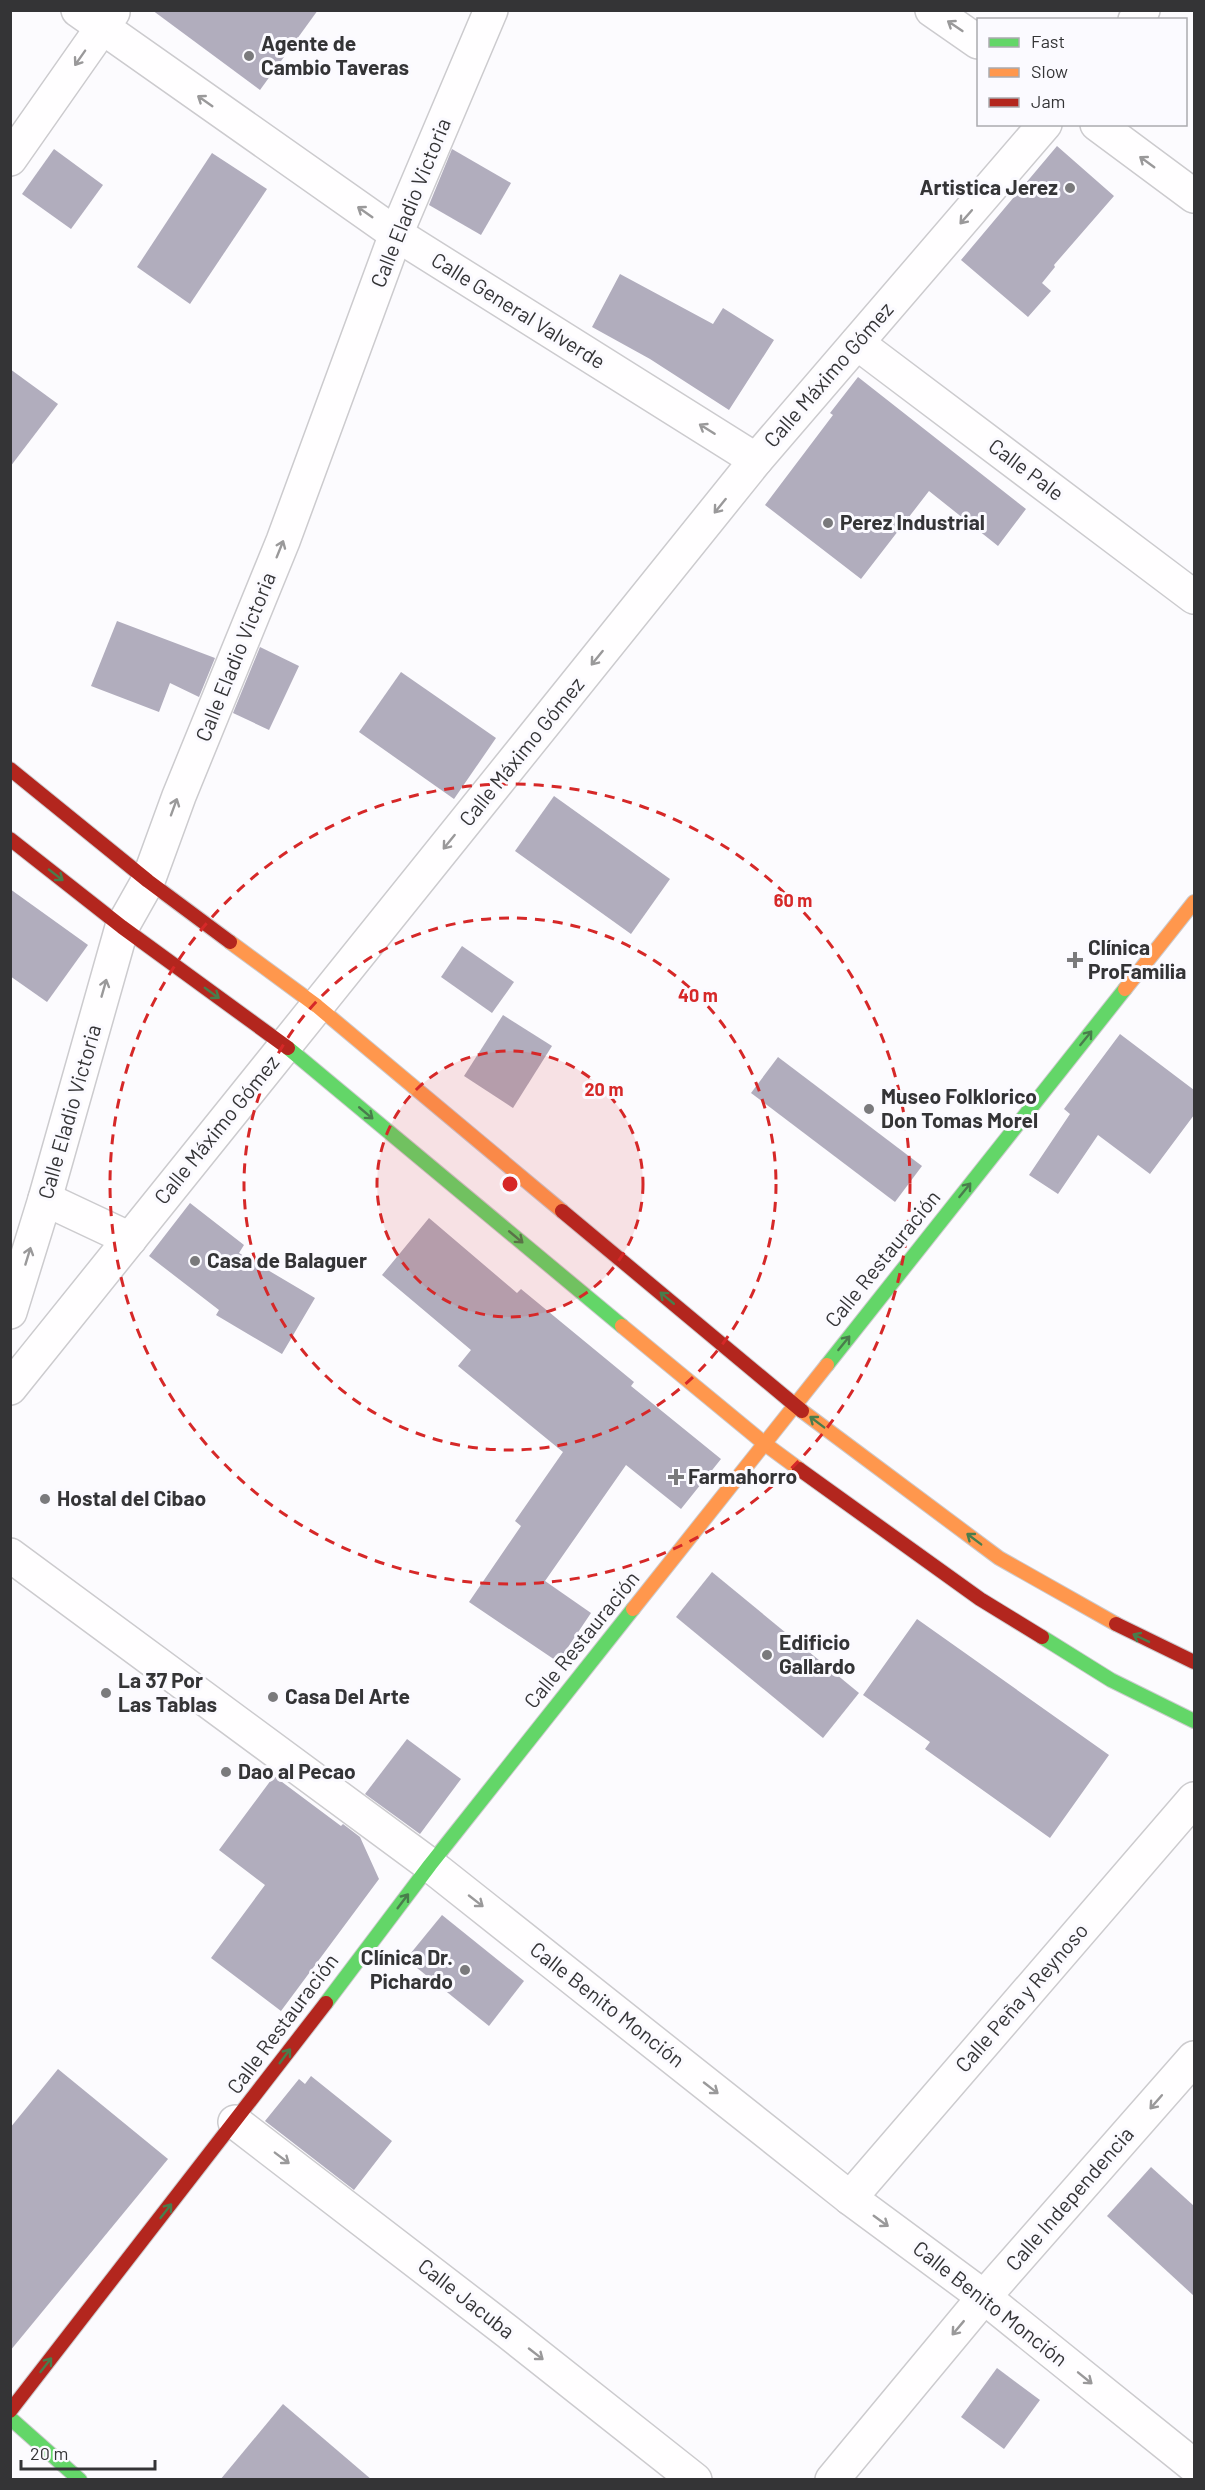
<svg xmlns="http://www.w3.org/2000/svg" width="1205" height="2490" font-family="Barlow,sans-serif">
	<rect width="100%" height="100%" fill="#fcfbfe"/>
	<!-- building -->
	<g fill="#b1adbd">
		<path d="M152 10H318L260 90Z"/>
		<path d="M1057 146 1114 196 1054 265 1055 267 1042 283 1051 291 1028 317 961 260Z"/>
		<path d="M54 149 103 185 71 229 22 194Z"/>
		<path d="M452 149 511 183 481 235 429 205Z"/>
		<path d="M212 153 267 189 190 304 137 267Z"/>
		<path d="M620 274 713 324 723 308 774 340 729 410 650 359 592 327Z"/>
		<path d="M10 369 58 404 10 467Z"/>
		<path d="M858 377 1026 509 998 546 929 491 861 579 765 505 833 415 830 413Z"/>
		<path d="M117 621 215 658 199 697 170 683 159 712 91 686Z"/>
		<path d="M260 647 299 666 269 730 233 713Z"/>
		<path d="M401 672 496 738 454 799 359 732Z"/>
		<path d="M554 796 670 879 631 934 515 851Z"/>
		<path d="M10 889 88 945 47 1002 10 976Z"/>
		<path d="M462 946 514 982 492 1013 441 977Z"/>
		<path d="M503 1015 552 1046 513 1108 464 1076Z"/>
		<path d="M1120 1034 1194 1090V1115L1150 1174 1098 1135 1058 1194 1029 1175 1070 1114 1064 1109Z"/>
		<path d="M778 1057 922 1166 895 1202 751 1093Z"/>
		<path d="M190 1203 244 1245 239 1253 315 1298 282 1354 216 1315 219 1310 149 1256Z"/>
		<path d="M429 1218 517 1293 521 1289 634 1382 631 1386 721 1459 681 1509 626 1465 545 1581 591 1613 558 1662 469 1602 521 1526 515 1521 563 1452 458 1366 471 1350 382 1275Z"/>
		<path d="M712 1572 859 1693 823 1738 676 1617Z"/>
		<path d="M917 1619 1109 1755 1050 1838 925 1749 930 1742 863 1695Z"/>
		<path d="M407 1739 461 1779 420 1834 365 1794Z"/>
		<path d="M274 1776 341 1826 343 1824 360 1837 379 1879 281 2011 211 1958 265 1885 219 1850Z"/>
		<path d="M442 1915 524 1981 489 2026 406 1959Z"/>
		<path d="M58 2069 168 2159 10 2351V2128Z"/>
		<path d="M311 2076 392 2141 354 2190 265 2121 299 2079 305 2084Z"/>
		<path d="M1151 2167 1194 2206V2296L1107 2216Z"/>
		<path d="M997 2368 1040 2400 1004 2449 961 2417Z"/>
		<path d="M283 2404 372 2480H220Z"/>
	</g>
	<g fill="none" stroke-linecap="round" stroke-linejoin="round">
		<defs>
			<g id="street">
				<path d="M78 10 396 234 756 460"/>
				<path d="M932 10 978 42"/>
				<path d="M1135 20 1143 10"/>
				<path d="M1097 124 1194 196"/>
				<path d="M10 159 113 12"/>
				<path d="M857 343 1194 597"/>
				<path d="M45 1199 130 1239"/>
				<path d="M10 1312 45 1199 122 927 148 881 179 796 283 541 396 234 491 10"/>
				<path d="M10 1388 756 460 1045 124"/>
				<path d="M10 1555 430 1865 850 2198 984 2297 1194 2466"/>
				<path d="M235 2122 508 2332 695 2480"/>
				<path d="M850 2198 1194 1799"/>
				<path d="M832 2480 984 2297 1194 2058"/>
			</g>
			<g id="fast">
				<path d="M288 1048 622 1326"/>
				<path d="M827 1365 1125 989"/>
				<path d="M1042 1637 1111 1680 1194 1721"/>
				<path d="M326 2003 430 1865 633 1609"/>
				<path d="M10 2418 80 2480"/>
			</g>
			<g id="slow">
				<path d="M230 942 317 1006 562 1211"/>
				<path d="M1125 989 1194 902"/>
				<path d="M622 1326 765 1444 799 1469"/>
				<path d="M802 1411 999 1558 1116 1624"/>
				<path d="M633 1609 827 1365"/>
			</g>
			<g id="jam">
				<path d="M10 769 148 881 230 942"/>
				<path d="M10 839 122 927 288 1048"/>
				<path d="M562 1211 802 1411"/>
				<path d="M799 1469 980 1599 1042 1637"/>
				<path d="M1116 1624 1194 1662"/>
				<path d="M10 2411 326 2003"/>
			</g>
		</defs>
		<!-- street casing -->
		<use href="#street" stroke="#cccbce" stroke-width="36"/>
		<!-- fast casing -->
		<use href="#fast" stroke="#cccbce" stroke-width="16"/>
		<!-- slow casing -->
		<use href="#slow" stroke="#cccbce" stroke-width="16"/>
		<!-- jam casing -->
		<use href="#jam" stroke="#cccbce" stroke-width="16"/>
		<!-- street -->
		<use href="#street" stroke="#fffeff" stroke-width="33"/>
		<!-- fast -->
		<use href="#fast" stroke="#63d668" stroke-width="14"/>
		<!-- slow -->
		<use href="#slow" stroke="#ff974d" stroke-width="14"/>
		<!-- jam -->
		<use href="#jam" stroke="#b3261e" stroke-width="14"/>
	</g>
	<!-- one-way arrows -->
	<defs><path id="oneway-shaft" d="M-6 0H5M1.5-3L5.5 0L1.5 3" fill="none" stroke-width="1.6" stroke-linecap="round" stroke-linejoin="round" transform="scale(1.5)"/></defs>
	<g stroke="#9a999a">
		<use href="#oneway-shaft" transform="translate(955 26) rotate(-146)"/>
		<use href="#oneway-shaft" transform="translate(80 58) rotate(125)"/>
		<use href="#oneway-shaft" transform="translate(205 101) rotate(-145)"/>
		<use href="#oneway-shaft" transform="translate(1147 162) rotate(-144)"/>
		<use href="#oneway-shaft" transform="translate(365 212) rotate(-145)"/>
		<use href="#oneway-shaft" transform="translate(966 217) rotate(131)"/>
		<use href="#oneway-shaft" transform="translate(707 429) rotate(-148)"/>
		<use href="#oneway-shaft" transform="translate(720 506) rotate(129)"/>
		<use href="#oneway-shaft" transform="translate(280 549) rotate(-68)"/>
		<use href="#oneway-shaft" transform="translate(597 658) rotate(129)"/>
		<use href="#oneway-shaft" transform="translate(174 807) rotate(-70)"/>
		<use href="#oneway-shaft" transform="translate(449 842) rotate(129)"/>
		<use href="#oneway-shaft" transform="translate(104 988) rotate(-74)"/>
		<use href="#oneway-shaft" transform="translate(28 1256) rotate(-73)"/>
		<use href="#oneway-shaft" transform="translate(476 1901) rotate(38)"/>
		<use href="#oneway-shaft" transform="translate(711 2088) rotate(38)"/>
		<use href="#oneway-shaft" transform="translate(1156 2102) rotate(131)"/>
		<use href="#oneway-shaft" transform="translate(282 2158) rotate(37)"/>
		<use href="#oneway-shaft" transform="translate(881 2221) rotate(36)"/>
		<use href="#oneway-shaft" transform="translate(958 2328) rotate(130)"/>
		<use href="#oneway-shaft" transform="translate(536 2354) rotate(38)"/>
		<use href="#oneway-shaft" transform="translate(1085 2378) rotate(39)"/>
	</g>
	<g stroke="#497d4c">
		<use href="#oneway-shaft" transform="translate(56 875) rotate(38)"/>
		<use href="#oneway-shaft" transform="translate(212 993) rotate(36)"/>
		<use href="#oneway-shaft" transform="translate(1086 1038) rotate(-51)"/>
		<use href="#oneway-shaft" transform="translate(366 1113) rotate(40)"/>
		<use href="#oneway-shaft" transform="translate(965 1190) rotate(-51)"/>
		<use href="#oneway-shaft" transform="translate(516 1237) rotate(40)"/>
		<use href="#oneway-shaft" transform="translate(667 1298) rotate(-140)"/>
		<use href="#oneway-shaft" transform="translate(844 1343) rotate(-51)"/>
		<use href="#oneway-shaft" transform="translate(817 1422) rotate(-143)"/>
		<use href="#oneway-shaft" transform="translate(974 1539) rotate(-143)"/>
		<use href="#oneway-shaft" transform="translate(1141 1638) rotate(-154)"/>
		<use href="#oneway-shaft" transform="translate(403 1901) rotate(-53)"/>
		<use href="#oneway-shaft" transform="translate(285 2056) rotate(-53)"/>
		<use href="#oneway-shaft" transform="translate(166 2211) rotate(-52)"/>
		<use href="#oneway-shaft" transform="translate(46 2365) rotate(-52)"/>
	</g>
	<!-- distance rings -->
	<circle cx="510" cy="1184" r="133" fill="#d62828" fill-opacity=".12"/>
	<g fill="none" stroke="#d62828" stroke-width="3" stroke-dasharray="10 8">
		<circle cx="510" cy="1184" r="133"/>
		<circle cx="510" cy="1184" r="266"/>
		<circle cx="510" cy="1184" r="400"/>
	</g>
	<!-- markers -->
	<g fill="#7a7a7c" stroke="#fbfaff" stroke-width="2">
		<circle cx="249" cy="56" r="6"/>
		<circle cx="1070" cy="188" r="6"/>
		<circle cx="828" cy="523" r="6"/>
		<path d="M1072 951h6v6h6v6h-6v6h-6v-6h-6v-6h6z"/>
		<circle cx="869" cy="1109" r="6"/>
		<circle cx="195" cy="1261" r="6"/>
		<path d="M673 1468h6v6h6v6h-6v6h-6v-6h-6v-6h6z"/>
		<circle cx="45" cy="1499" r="6"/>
		<circle cx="767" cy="1655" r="6"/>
		<circle cx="106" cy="1693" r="6"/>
		<circle cx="273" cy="1697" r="6"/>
		<circle cx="226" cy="1772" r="6"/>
		<circle cx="465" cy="1970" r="6"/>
	</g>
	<g text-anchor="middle" stroke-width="6" stroke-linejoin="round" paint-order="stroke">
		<!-- poi labels -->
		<g font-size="21" font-weight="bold" fill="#343436" stroke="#fbfaff" text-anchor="start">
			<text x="261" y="51">Agente de<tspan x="261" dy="24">Cambio Taveras</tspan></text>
			<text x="1058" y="195" text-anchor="end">Artistica Jerez</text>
			<text x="840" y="530">Perez Industrial</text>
			<text x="1088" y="955">Clínica<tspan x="1088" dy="24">ProFamilia</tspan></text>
			<text x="881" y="1104">Museo Folklorico<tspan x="881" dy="24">Don Tomas Morel</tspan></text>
			<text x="207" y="1268">Casa de Balaguer</text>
			<text x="688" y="1484">Farmahorro</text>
			<text x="57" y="1506">Hostal del Cibao</text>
			<text x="779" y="1650">Edificio<tspan x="779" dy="24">Gallardo</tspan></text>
			<text x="118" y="1688">La 37 Por<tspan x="118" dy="24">Las Tablas</tspan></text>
			<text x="285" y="1704">Casa Del Arte</text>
			<text x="238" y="1779">Dao al Pecao</text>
			<text x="453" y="1965" text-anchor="end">Clínica Dr.<tspan x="453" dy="24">Pichardo</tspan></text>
		</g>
		<!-- street labels -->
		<g font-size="21" fill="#343436" stroke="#fbfaff">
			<text transform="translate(411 203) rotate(-68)" y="7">Calle Eladio Victoria</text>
			<text transform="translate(518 311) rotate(32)" y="7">Calle General Valverde</text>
			<text transform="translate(829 375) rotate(-49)" y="7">Calle Máximo Gómez</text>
			<text transform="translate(1026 470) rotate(37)" y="7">Calle Pale</text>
			<text transform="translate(236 657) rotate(-68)" y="7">Calle Eladio Victoria</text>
			<text transform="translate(522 752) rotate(-51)" y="7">Calle Máximo Gómez</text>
			<text transform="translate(70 1112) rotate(-74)" y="7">Calle Eladio Victoria</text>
			<text transform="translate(217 1130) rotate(-51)" y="7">Calle Máximo Gómez</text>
			<text transform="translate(883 1259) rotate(-51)" y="7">Calle Restauración</text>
			<text transform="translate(582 1640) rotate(-51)" y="7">Calle Restauración</text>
			<text transform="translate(1022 1998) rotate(-49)" y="7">Calle Peña y Reynoso</text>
			<text transform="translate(607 2005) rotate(38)" y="7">Calle Benito Monción</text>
			<text transform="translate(283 2024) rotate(-53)" y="7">Calle Restauración</text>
			<text transform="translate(1070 2199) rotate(-49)" y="7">Calle Independencia</text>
			<text transform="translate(466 2299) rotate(38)" y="7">Calle Jacuba</text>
			<text transform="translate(990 2304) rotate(38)" y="7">Calle Benito Monción</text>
		</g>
	</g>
	<circle cx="510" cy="1184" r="9" fill="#d62828" stroke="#fbfaff" stroke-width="3"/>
	<g font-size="18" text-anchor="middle" font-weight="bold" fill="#d62828" stroke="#fbfaff" stroke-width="6" stroke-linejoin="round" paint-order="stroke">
		<text x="793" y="907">60 m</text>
		<text x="698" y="1002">40 m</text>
		<text x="604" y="1096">20 m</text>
	</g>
	<!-- border -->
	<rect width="1205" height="2490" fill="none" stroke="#343436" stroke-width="24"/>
	<!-- legend -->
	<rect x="977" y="18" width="210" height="108" fill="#fbfaff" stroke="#ababaf" stroke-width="1.5"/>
	<rect x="989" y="38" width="30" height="9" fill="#63d668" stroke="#ababaf" stroke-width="1.5"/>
	<text x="1031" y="48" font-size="18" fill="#343436">Fast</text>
	<rect x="989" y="68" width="30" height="9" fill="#ff974d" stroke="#ababaf" stroke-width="1.5"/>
	<text x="1031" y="78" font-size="18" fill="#343436">Slow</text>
	<rect x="989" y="98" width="30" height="9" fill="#b3261e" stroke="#ababaf" stroke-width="1.5"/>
	<text x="1031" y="108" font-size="18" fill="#343436">Jam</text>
	<!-- scale -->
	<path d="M21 2460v9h134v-9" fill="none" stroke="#343436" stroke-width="3"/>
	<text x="30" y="2460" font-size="18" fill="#343436" stroke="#fbfaff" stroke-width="4.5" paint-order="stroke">20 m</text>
</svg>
